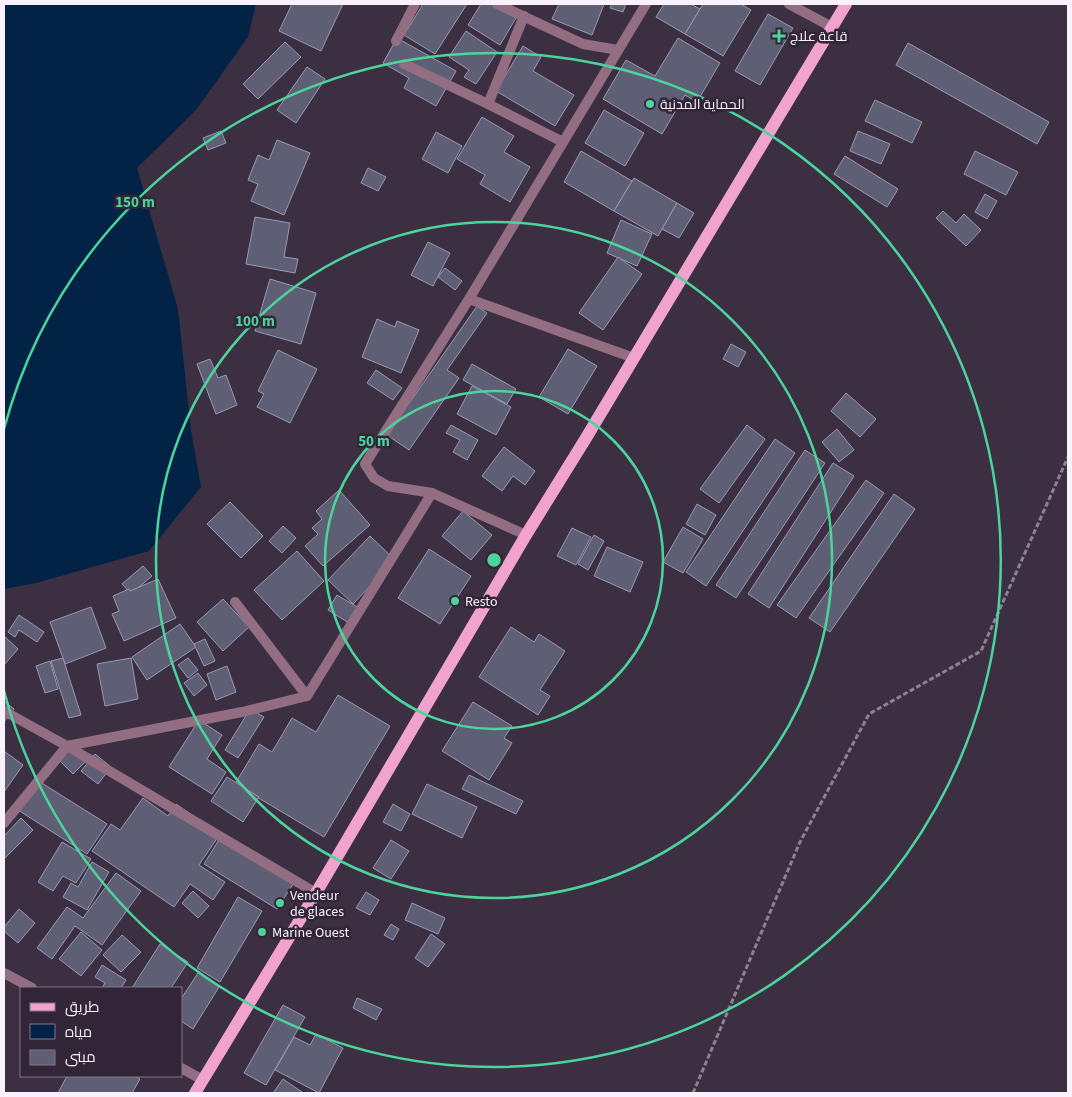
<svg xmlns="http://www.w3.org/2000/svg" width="1072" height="1097" font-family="'Source Sans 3',Cairo,sans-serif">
	<rect width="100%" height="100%" fill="#3c2f42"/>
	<!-- water -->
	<path fill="#032346" d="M4 4H256L248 37 196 110 137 168 178 309 191 430 201 487 149 551 36 583 4 589Z"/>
	<!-- building -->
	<g fill="#5e5e75" stroke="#999ab3">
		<path d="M292 4H343L321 51 279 31Z"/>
		<path d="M423 4H467L435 54 404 35Z"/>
		<path d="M481 4H493L516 18 500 45 468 25Z"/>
		<path d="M559 4H604L592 35 552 19Z"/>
		<path d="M612 4H626L623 12 610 8Z"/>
		<path d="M664 4H691L700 9 685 34 656 17Z"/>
		<path d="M703 4H741L751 10 723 56 685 34Z"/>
		<path d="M768 14 793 28 760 85 735 71Z"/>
		<path d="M466 31 497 52 476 84 464 77 469 70 449 57Z"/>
		<path d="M397 38 456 71 436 106 404 88 409 78 383 63Z"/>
		<path d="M678 38 720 63 697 102 685 95 662 134 603 99 626 60 655 76Z"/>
		<path d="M285 42 301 57 258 99 243 84Z"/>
		<path d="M908 43 1049 122 1037 144 896 65Z"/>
		<path d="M523 46 541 57 533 71 574 95 555 126 496 91Z"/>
		<path d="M307 67 325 79 296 123 277 110Z"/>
		<path d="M875 100 922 122 912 143 865 121Z"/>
		<path d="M604 110 644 133 625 166 585 143Z"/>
		<path d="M482 117 514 136 504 152 530 167 510 202 480 184 485 175 457 159Z"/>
		<path d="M221 131 226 143 208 150 203 138Z"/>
		<path d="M858 131 890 144 881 164 850 151Z"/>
		<path d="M436 132 462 146 448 173 422 159Z"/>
		<path d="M277 140 310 153 284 215 251 201 258 184 248 180 258 155 269 160Z"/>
		<path d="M581 151 632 181 614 211 564 182Z"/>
		<path d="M975 151 1018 172 1006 195 964 174Z"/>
		<path d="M845 156 898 189 887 207 834 174Z"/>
		<path d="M368 168 386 177 378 191 361 183Z"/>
		<path d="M634 178 677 203 658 236 614 211Z"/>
		<path d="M985 194 997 201 987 219 975 212Z"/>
		<path d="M677 203 694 213 679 238 662 229Z"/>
		<path d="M943 211 956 223 964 214 981 230 966 246 936 218Z"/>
		<path d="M255 217 290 223 284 257 298 259 295 273 246 264Z"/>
		<path d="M621 220 652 234 637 266 607 253Z"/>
		<path d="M428 242 450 253 433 286 411 275Z"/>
		<path d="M618 257 642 274 603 330 579 313Z"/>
		<path d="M445 268 462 281 455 290 438 277Z"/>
		<path d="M270 279 316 293 301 344 255 331Z"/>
		<path d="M477 306 487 313 447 370 459 378 409 450 387 435Z"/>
		<path d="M377 319 395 327 397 321 419 330 401 373 362 357Z"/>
		<path d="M731 344 746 352 738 367 723 359Z"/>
		<path d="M568 349 597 366 568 414 539 397Z"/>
		<path d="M278 350 317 369 290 423 257 407 264 394 258 391Z"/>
		<path d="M210 359 218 378 226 375 237 405 216 414 197 364Z"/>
		<path d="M472 364 516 389 507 404 463 380Z"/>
		<path d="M376 370 402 388 393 400 367 383Z"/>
		<path d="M472 386 511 407 496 435 457 414Z"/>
		<path d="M846 393 876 419 860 437 831 411Z"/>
		<path d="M451 425 478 440 467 460 453 452 460 440 446 433Z"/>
		<path d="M747 425 765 439 719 503 700 489Z"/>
		<path d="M837 429 854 450 839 462 822 442Z"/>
		<path d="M775 439 795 453 706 586 686 572Z"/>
		<path d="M504 447 535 471 525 485 513 476 502 491 482 476Z"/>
		<path d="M805 450 825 463 736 598 716 585Z"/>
		<path d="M833 463 854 476 769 608 748 594Z"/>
		<path d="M866 480 884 493 796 618 777 605Z"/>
		<path d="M339 490 370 525 323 566 305 546 318 534 312 528 322 519 316 511Z"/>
		<path d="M894 494 915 509 830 632 809 618Z"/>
		<path d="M230 502 263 536 241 558 207 524Z"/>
		<path d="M697 504 716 515 705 535 686 524Z"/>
		<path d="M463 511 492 535 471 560 442 536Z"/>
		<path d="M283 526 296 538 282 553 269 541Z"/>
		<path d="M683 527 703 539 683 573 663 562Z"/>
		<path d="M572 528 591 537 576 565 557 556Z"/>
		<path d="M594 535 604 541 588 570 578 564Z"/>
		<path d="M370 536 395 560 353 604 328 580Z"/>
		<path d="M607 547 643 562 630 592 594 576Z"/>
		<path d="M429 549 471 576 440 624 398 598Z"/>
		<path d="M297 551 324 581 282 620 254 590Z"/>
		<path d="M143 566 152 576 131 594 122 584Z"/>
		<path d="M158 579 176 618 124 641 112 614 119 611 113 596 129 589 130 591Z"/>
		<path d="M337 595 359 608 349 623 328 610Z"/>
		<path d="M223 599 249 627 223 651 197 622Z"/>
		<path d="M91 607 106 648 65 664 50 622Z"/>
		<path d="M19 615 44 632 37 642 19 630 15 637 8 632Z"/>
		<path d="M180 624 196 647 147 680 132 657Z"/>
		<path d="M511 627 534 642 539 634 565 651 540 690 550 696 538 715 479 677Z"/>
		<path d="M4 636 18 649 4 665Z"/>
		<path d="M205 639 215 661 204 666 194 644Z"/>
		<path d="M63 658 81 715 69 718 51 661Z"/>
		<path d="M131 658 138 699 105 706 97 664Z"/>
		<path d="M188 658 198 670 188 678 178 665Z"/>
		<path d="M50 661 58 689 45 693 36 666Z"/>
		<path d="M227 666 236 692 216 700 207 674Z"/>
		<path d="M198 673 207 685 194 696 184 683Z"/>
		<path d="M338 695 390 726 324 837 235 784 259 744 272 752 292 718 316 732Z"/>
		<path d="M4 701 14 709 4 722Z"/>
		<path d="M473 702 512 726 504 738 512 743 489 780 442 751Z"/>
		<path d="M250 709 264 717 238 758 225 750Z"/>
		<path d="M199 720 222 735 207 759 226 772 212 794 169 767Z"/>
		<path d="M70 747 85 762 73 774 58 759Z"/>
		<path d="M4 751 23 765 4 792Z"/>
		<path d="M95 754 111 767 98 784 81 771Z"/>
		<path d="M469 775 523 801 516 814 462 789Z"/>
		<path d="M227 777 259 797 243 822 211 801Z"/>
		<path d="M37 780 107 824 87 854 18 810Z"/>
		<path d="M427 784 477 807 462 838 412 814Z"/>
		<path d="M143 798 168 816 176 804 220 834 199 865 225 882 213 900 190 884 174 907 92 851 111 824 120 830Z"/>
		<path d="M393 804 410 814 401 831 383 822Z"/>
		<path d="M21 818 33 830 4 859V836Z"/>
		<path d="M220 838 295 881 277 909 204 864Z"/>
		<path d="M391 840 409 851 391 879 373 868Z"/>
		<path d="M62 842 91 859 76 883 63 876 53 891 38 882Z"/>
		<path d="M92 862 109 872 87 910 63 897 71 883 78 887Z"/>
		<path d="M116 873 141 891 102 945 75 926 52 959 37 948 67 907 83 918Z"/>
		<path d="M193 891 209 906 198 918 182 903Z"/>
		<path d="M366 892 379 900 370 915 356 908Z"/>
		<path d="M238 897 262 911 220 982 197 968Z"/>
		<path d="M412 903 445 918 438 934 405 920Z"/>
		<path d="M19 909 35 923 18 943 4 931V927Z"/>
		<path d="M391 924 399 929 393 940 384 935Z"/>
		<path d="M81 932 102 950 81 976 59 959Z"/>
		<path d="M431 934 445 944 428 967 415 958Z"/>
		<path d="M122 935 141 952 121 972 103 955Z"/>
		<path d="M160 944 188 962 171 988H132Z"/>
		<path d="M102 965 126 980 121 988H102L105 983 95 977Z"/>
		<path d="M198 973 219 987 193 1029 181 1021V999Z"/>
		<path d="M357 998 382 1009 376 1020 353 1008Z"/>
		<path d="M283 1005 305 1017 266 1085 244 1073Z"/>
		<path d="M316 1034 343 1048 319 1093 275 1070 294 1037 310 1045Z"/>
		<path d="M67 1076H135L140 1079 132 1093H58Z"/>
		<path d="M283 1079 302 1092 301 1093H273Z"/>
	</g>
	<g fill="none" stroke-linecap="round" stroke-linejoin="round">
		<!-- path -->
		<path stroke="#8d8292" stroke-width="3" stroke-dasharray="5 2.5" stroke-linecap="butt" d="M693 1093 800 842 869 714 981 651 1068 457"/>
		<!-- minor -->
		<g stroke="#936d82" stroke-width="10">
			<path d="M497 4 583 44 618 50"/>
			<path d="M789 4 832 27"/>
			<path d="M524 16 488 104 563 142"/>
			<path d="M396 41 415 4"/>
			<path d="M404 64 488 104"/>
			<path d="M469 299 634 358"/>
			<path d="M526 535 432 493 388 486 374 478 365 464 469 299 646 4"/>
			<path d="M235 602 307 696"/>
			<path d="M4 711 67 746 316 893"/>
			<path d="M4 823 67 746 242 712 307 696 432 493"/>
			<path d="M4 973 32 988"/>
			<path d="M181 1068 203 1080"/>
		</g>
		<!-- primary -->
		<path stroke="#f1a3ce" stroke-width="12" d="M195 1093 316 893 526 535 586 438 846 4"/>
	</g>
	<!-- distance rings -->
	<g fill="none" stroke="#4bd49b" stroke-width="2.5">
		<circle cx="494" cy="560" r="169"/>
		<circle cx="494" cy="560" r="338"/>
		<path d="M4 429A507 507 0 1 1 4 691"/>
	</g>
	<!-- markers -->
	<g fill="#4bd49b" stroke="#322537" stroke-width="2">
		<path d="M776.5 28.5h5v5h5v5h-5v5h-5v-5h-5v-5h5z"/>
		<circle cx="650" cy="104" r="5"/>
		<circle cx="455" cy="601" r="5"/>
		<circle cx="280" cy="903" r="5"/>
		<circle cx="262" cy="932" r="5"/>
	</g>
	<g text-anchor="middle" stroke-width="5" stroke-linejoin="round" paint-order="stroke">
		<!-- poi labels -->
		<g font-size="14" fill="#f9f1fc" stroke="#322537" text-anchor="start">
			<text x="790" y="41">قاعة علاج</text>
			<text x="660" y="109">الحماية المدنية</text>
			<text x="465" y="606">Resto</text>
			<text x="290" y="900">Vendeur<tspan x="290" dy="16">de glaces</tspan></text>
			<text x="272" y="937">Marine Ouest</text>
		</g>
	</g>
	<circle cx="494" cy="560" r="8" fill="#4bd49b" stroke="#322537" stroke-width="2.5"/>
	<g font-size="15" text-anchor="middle" font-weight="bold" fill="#4bd49b" stroke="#322537" stroke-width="5" stroke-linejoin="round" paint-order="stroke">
		<text x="135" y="207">150 m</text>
		<text x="255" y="326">100 m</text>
		<text x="374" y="446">50 m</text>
	</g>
	<!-- border -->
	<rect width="1072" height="1097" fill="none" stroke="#f9f1fc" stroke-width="10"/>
	<!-- legend -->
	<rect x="20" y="987" width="162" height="90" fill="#322537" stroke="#827786"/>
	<rect x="30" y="1003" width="25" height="8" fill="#f1a3ce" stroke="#827786"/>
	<text x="65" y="1012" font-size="15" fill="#f9f1fc">طريق</text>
	<rect x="30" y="1024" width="25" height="15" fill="#032346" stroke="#827786"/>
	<text x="65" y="1037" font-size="15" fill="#f9f1fc">مياه</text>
	<rect x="30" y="1050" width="25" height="15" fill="#5e5e75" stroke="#827786"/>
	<text x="65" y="1062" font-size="15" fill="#f9f1fc">مبنى</text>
</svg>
